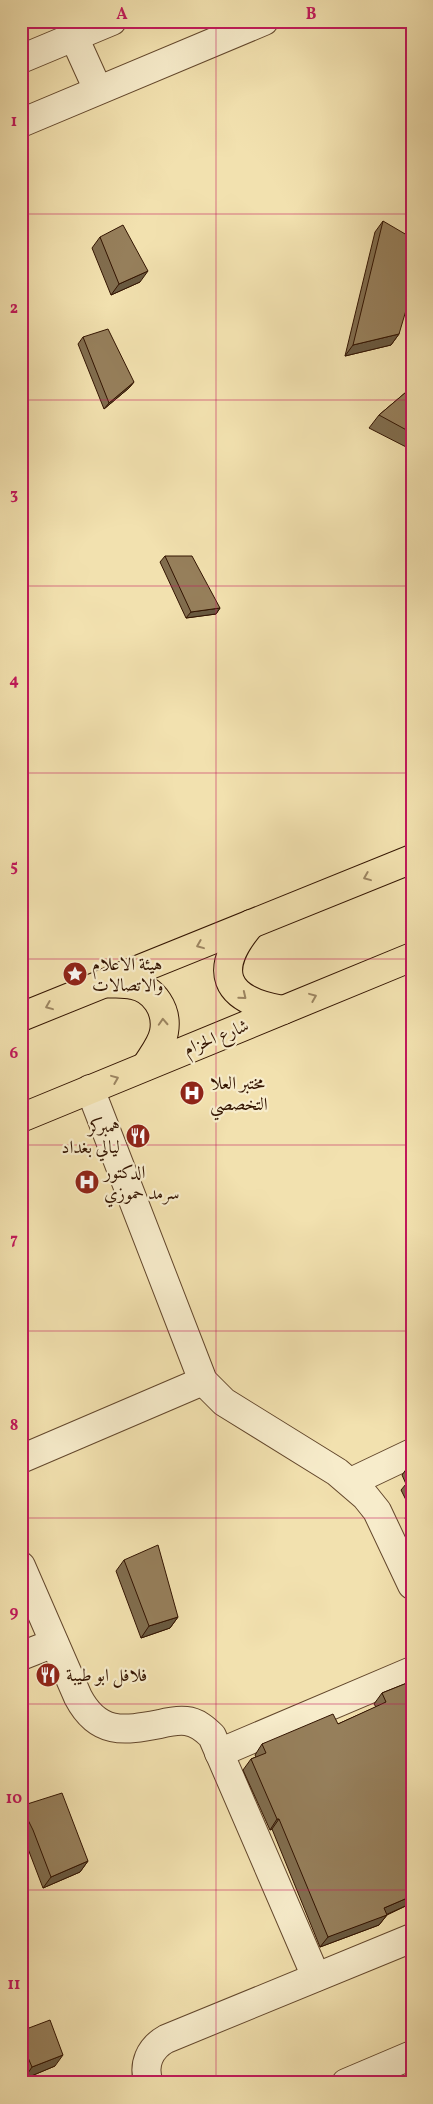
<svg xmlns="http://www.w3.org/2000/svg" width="433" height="2104" font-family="Vollkorn,Amiri,serif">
	<rect width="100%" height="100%" fill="#f2e1af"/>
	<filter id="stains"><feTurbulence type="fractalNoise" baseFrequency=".004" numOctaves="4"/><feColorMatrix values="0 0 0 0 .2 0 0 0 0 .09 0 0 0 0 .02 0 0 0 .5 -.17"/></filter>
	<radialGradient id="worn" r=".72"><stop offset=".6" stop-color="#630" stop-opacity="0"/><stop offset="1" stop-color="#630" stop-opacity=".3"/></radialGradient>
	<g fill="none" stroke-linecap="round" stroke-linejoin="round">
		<defs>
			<g id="minor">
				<path d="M74 37 98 90"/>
				<path d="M21 59 112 21"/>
				<path d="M21 123 264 21"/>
				<path d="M90 1089 203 1381 224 1402 337 1472 365 1496 377 1511 412 1585"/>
				<path d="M21 1459 203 1381"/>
				<path d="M351 1482 412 1453"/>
				<path d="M21 1566 78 1697C98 1735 123 1731 160 1724 168 1722 177 1720 186 1721 197 1722 205 1729 212 1736L316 1977"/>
				<path d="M21 1656 54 1643"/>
				<path d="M219 1753 412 1671"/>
				<path d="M149 2083C142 2065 150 2048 166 2039L412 1938"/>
				<path d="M346 2083 412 2055"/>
			</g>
			<g id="major">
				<path d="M251 924C212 970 223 1000 283 1010"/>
				<path d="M105 983C114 984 124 983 133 985 154 989 168 1010 164 1032 162 1044 152 1056 146 1066"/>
				<path d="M21 1017 412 859"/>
				<path d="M21 1118 412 957"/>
			</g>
		</defs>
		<!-- minor casing -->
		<use href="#minor" stroke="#63472c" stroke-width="30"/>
		<!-- major casing -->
		<use href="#major" stroke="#331401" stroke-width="30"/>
		<!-- minor -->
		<use href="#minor" stroke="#f7eccb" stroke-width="28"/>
		<!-- major -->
		<use href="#major" stroke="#f2e1af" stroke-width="28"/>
	</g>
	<!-- wall -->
	<g fill="#816d4e" stroke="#331401">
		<path d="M383 221 399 334 391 345 345 356 375 232Z"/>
		<path d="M100 237 140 282 111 295 92 248Z"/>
		<path d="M83 337 134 382 129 388 104 409 78 344Z"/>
		<path d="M412 387V450L369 428 379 415Z"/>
		<path d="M165 556 220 608 216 614 186 618 160 562Z"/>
		<path d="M412 1463V1533L405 1518 411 1510 401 1490 406 1484 402 1475 410 1464Z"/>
		<path d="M124 1560 178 1617 170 1628 141 1638 116 1571Z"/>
		<path d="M412 1681V1903L387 1915 379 1925 320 1947 272 1829 270 1830 243 1770 251 1759 256 1757 255 1755 262 1744 338 1724 376 1707 374 1704 382 1693Z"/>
		<path d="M21 1806 88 1861 80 1872 43 1888 25 1841 21 1833Z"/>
		<path d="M21 2031 55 2066 24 2079 21 2072Z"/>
	</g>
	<!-- shaded-wall -->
	<g fill="#695940" stroke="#331401">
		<path d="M148 271 140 282 111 295 119 284Z"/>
		<path d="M399 334 391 345 345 356 353 345Z"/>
		<path d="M134 382 129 388 104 409 109 403Z"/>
		<path d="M220 608 216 614 186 618 191 612Z"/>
		<path d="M178 1617 170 1628 141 1638 149 1626Z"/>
		<path d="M277 1819H279L272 1829 270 1830Z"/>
		<path d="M88 1861 80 1872 43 1888 51 1877Z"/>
		<path d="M412 1896V1903L381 1917 387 1915 379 1925 320 1947 328 1937 384 1908Z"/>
		<path d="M63 2055 55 2066 24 2079 32 2067Z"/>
	</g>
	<!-- building -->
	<g fill="#967f5b" stroke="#331401">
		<path d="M383 221 412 238V290L399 334 353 345Z"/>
		<path d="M123 225 148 271 119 284 100 237Z"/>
		<path d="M108 329 134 382 109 403 83 337Z"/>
		<path d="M412 387V433L379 415Z"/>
		<path d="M165 556H192L220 608 191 612Z"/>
		<path d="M412 1478V1486L409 1480Z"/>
		<path d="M158 1545 178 1617 149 1626 124 1560Z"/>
		<path d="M412 1681V1896L384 1908 387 1915 328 1937 279 1819H277L251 1759 266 1753 262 1744 333 1714 338 1724 386 1702 382 1693Z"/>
		<path d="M62 1793 88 1861 51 1877 33 1830 21 1806Z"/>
		<path d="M50 2020 63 2055 32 2067 21 2041V2031Z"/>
	</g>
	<!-- one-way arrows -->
	<defs><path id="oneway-chevron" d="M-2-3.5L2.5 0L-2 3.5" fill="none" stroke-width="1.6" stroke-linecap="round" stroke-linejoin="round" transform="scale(1.25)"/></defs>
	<g stroke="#9c8561">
		<use href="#oneway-chevron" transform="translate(367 877) rotate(158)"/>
		<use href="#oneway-chevron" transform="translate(200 945) rotate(158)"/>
		<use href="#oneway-chevron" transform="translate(243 996) rotate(39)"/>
		<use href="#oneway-chevron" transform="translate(313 997) rotate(-22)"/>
		<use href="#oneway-chevron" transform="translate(49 1006) rotate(158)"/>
		<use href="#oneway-chevron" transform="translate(163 1022) rotate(-93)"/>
		<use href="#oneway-chevron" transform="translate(115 1079) rotate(-22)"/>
	</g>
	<!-- grid -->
	<path fill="none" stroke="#c2185b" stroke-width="1" stroke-opacity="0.55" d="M216 21V2083M21 214H412M21 400H412M21 586H412M21 773H412M21 959H412M21 1145H412M21 1331H412M21 1518H412M21 1704H412M21 1890H412"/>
	<!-- icons -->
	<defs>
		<symbol id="sight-disc" viewBox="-11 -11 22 22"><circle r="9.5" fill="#8f2418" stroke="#f7eccb"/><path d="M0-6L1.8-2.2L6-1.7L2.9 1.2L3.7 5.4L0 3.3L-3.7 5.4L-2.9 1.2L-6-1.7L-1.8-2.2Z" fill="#fff"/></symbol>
		<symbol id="hospital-disc" viewBox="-11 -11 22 22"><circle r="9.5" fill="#8f2418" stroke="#f7eccb"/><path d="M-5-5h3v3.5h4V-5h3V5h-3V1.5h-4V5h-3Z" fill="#fff"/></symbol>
		<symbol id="restaurant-disc" viewBox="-11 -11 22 22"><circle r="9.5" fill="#8f2418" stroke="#f7eccb"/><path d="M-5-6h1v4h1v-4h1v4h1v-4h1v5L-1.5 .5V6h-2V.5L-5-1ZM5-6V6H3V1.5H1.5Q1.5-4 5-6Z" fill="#fff"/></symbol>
	</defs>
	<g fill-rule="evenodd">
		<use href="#sight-disc" x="61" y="960" width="28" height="28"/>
		<use href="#hospital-disc" x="178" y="1079" width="28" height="28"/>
		<use href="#restaurant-disc" x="124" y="1122" width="28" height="28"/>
		<use href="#hospital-disc" x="73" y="1168" width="28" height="28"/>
		<use href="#restaurant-disc" x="34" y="1661" width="28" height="28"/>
	</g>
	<g text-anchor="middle" stroke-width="4.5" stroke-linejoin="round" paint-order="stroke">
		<!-- poi labels -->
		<g font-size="18" fill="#331401" stroke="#f7eccb" text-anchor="start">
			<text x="92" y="970">هيئة الاعلام<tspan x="92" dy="21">والاتصالات</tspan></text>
			<text x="210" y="1089">مختبر العلا<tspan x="210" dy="21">التخصصي</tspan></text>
			<text x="120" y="1132" text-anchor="end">همبركر<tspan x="120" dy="21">ليالي بغداد</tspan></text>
			<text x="104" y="1178">الدكتور<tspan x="104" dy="21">سرمد حموزي</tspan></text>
			<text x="66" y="1681">فلافل ابو طيبة</text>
		</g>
		<!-- street labels -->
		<g font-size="18" fill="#331401" stroke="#f7eccb">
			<text transform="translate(216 1037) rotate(-22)" y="6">شارع الحزام</text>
		</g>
	</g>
	<!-- margin -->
	<rect width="433" height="2104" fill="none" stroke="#f2e1af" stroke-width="55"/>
	<rect x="28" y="28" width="378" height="2048" fill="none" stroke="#c2185b" stroke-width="2"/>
	<g font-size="16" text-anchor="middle" font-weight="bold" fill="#c2185b">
		<text x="122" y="19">A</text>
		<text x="311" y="19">B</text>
		<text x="14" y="126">1</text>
		<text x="14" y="313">2</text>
		<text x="14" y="499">3</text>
		<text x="14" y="685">4</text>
		<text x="14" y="871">5</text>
		<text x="14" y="1058">6</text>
		<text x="14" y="1244">7</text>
		<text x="14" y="1430">8</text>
		<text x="14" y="1617">9</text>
		<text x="14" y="1803">10</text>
		<text x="14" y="1989">11</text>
	</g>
	<rect width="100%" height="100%" filter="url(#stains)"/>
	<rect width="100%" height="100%" fill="url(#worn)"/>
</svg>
